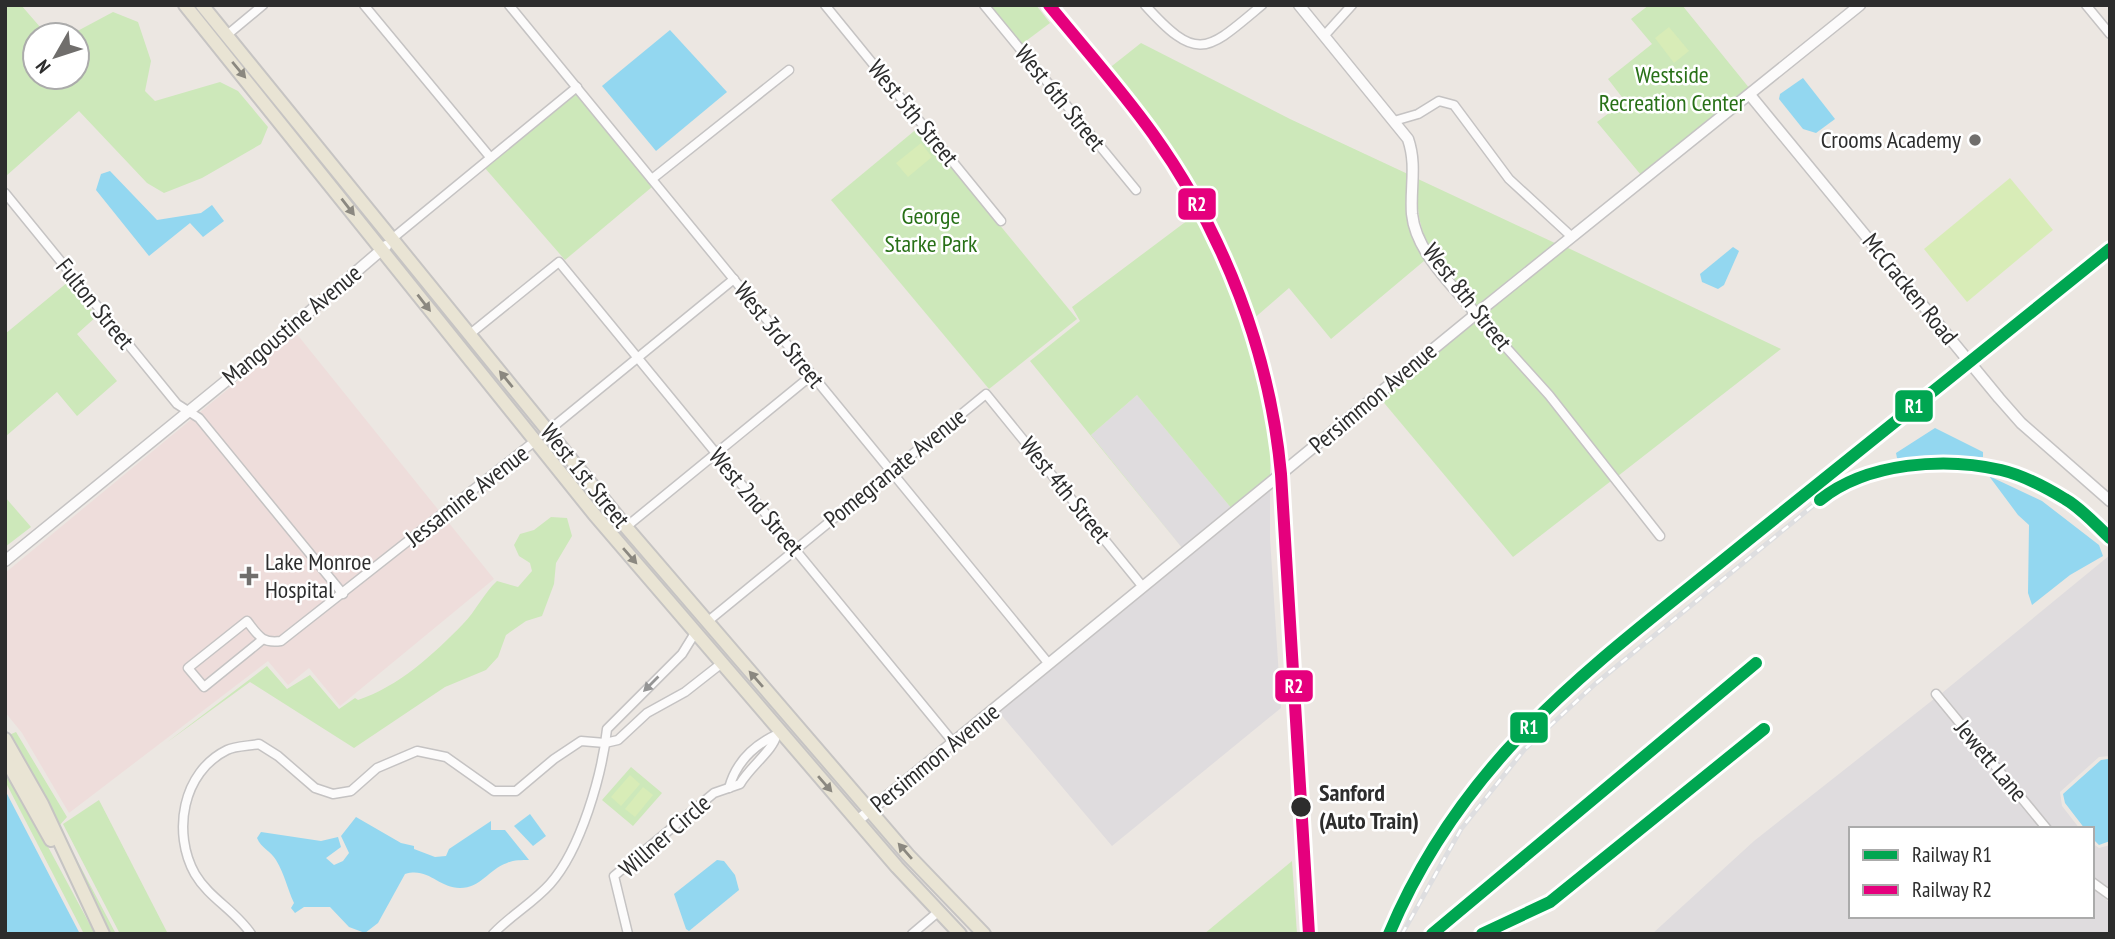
<svg xmlns="http://www.w3.org/2000/svg" width="2115" height="939" font-family="'PT Sans Narrow',sans-serif">
	<rect width="100%" height="100%" fill="#ece7e2"/>
	<!-- industrial -->
	<g fill="#dfdcde">
		<path d="M1137 395 1232 509 1183 549 1091 435Z"/>
		<path d="M1270 489V538L1281 708 1112 846 998 711Z"/>
		<path d="M2110 555V756L2099 757 2060 792 2062 806 2080 829H2053L1942 693Z"/>
		<path d="M1934 699 2041 829H1851V916H2092V887L2110 903V934H1652L1754 841Z"/>
		<path d="M2092 843 2099 848 2110 845V888L2092 876Z"/>
	</g>
	<!-- medical -->
	<path fill="#eedddb" d="M296 333 494 579 340 706 309 668 288 685 268 661 69 813 22 733 5 712V573Z"/>
	<!-- green -->
	<g fill="#cde8ba">
		<path d="M5 5H21L47 35H35V77H77V35H70L113 12 138 22 151 61 145 91 155 101 220 82 238 91 268 127 261 144 202 178 164 193 147 183 79 111 5 177Z"/>
		<path d="M990 5H1036L1050 23 1022 44Z"/>
		<path d="M1649 5H1682L1750 89 1641 175 1597 122 1625 101 1608 79 1652 44 1631 19Z"/>
		<path d="M1141 43 1290 119 1410 175 1408 218 1461 302 1424 261 1331 339 1289 288 1244 327 1271 438 1270 478 1232 509 1137 395 1091 435 1183 549 1030 361 1080 321 1072 307 1196 214 1128 110 1098 77Z"/>
		<path d="M576 93 652 187 565 260 484 167Z"/>
		<path d="M919 127 1077 319 989 389 831 200Z"/>
		<path d="M1418 179 1557 244 1477 307C1439 260 1413 244 1418 179Z"/>
		<path d="M1566 247 1781 349 1618 476 1553 392 1482 314Z"/>
		<path d="M68 282 97 316 77 334 117 381 77 416 57 392 5 437V334Z"/>
		<path d="M1475 320 1545 398 1611 481 1513 557 1380 398Z"/>
		<path d="M5 497 31 527 5 547Z"/>
		<path d="M551 517 567 518 572 536 556 563 554 584 542 616 526 621 506 635 498 657 486 670 445 687 354 748 250 682 166 743 267 666 287 689 310 675 339 709 355 698 358 700C398 687 434 654 463 624 476 611 483 594 497 581L518 587 532 571 530 563 519 556 514 545 520 534 534 530Z"/>
		<path d="M16 732 67 817 59 826 116 934H109L9 735Z"/>
		<path d="M5 767 95 934H84L5 781Z"/>
		<path d="M631 767 662 793 633 826 602 800Z"/>
		<path d="M99 800 168 934H120L63 824Z"/>
		<path d="M1292 861 1297 934H1204Z"/>
	</g>
	<!-- pitch -->
	<g fill="#d8ecb7">
		<path d="M1669 27 1689 51 1674 63 1655 38Z"/>
		<path d="M921 143 932 157 908 177 896 163Z"/>
		<path d="M2010 178 2053 230 1967 302 1924 249Z"/>
		<path d="M630 775 640 784 621 806 611 797Z"/>
		<path d="M643 787 653 795 635 817 625 809Z"/>
	</g>
	<!-- water -->
	<g fill="#93d7f0">
		<path d="M670 30 727 92 656 151 602 86Z"/>
		<path d="M1803 78 1835 119 1816 133 1803 129 1779 99 1780 94Z"/>
		<path d="M110 171 157 220 201 213 212 205 224 221 203 237 190 223 149 256 96 190 101 174Z"/>
		<path d="M1733 247 1739 251 1724 285 1718 289 1702 282 1700 274Z"/>
		<path d="M1935 428 1983 452V457L1940 456 1902 461 1897 458 1896 453Z"/>
		<path d="M1989 476 2042 501 2099 545 2103 556 2070 575 2032 605 2028 593 2029 525 2018 515Z"/>
		<path d="M2108 759 2110 841 2099 845 2092 838V829H2085L2065 803 2063 794 2101 760Z"/>
		<path d="M5 790 80 934H5Z"/>
		<path d="M530 814 546 836 533 846 514 826Z"/>
		<path d="M356 817 401 843 414 846V849L435 857 446 856 449 849 491 821V830H505L529 860C522 860 513 860 507 863 489 869 481 888 460 888 438 888 429 867 405 874L378 923 365 933 349 927 330 907H304L295 913 291 908 294 903C287 888 285 875 276 860 271 851 261 848 257 838L261 832 321 841 338 837 341 847 326 858 334 865 343 861 349 853 341 836Z"/>
		<path d="M717 860 724 861 735 875 739 890 689 931 686 929 674 894Z"/>
	</g>
	<g fill="none" stroke-linecap="round" stroke-linejoin="round">
		<defs>
			<g id="minor">
				<path d="M364 5 490 157"/>
				<path d="M509 5 1049 664"/>
				<path d="M825 5 1001 221"/>
				<path d="M984 5 1136 190"/>
				<path d="M1145 5C1198 64 1207 51 1262 5"/>
				<path d="M2086 5 2110 34"/>
				<path d="M227 35 263 5"/>
				<path d="M1324 36 1352 5"/>
				<path d="M1394 121 1418 114 1439 101 1454 105 1509 179 1572 237"/>
				<path d="M652 179 789 70"/>
				<path d="M5 193 177 404 199 418 343 594"/>
				<path d="M393 238 577 87"/>
				<path d="M1476 314 1549 395 1660 536"/>
				<path d="M470 334 559 262 953 742"/>
				<path d="M548 431 734 279"/>
				<path d="M626 527 812 375"/>
				<path d="M707 622 986 394 1143 587"/>
				<path d="M262 640 204 687 188 668 247 621C258 635 262 644 281 641L535 441"/>
				<path d="M1936 694 2047 829"/>
				<path d="M729 788C736 762 754 745 778 734"/>
				<path d="M2092 882 2110 895"/>
				<path d="M251 934C236 911 209 898 195 874 172 833 182 772 227 750 235 746 249 746 259 744L278 756 315 788 333 794 351 791 377 768 417 751 446 757 494 791H516L554 759 581 741 605 743 618 740 647 713 685 692 722 663"/>
				<path d="M493 934C511 915 533 903 550 884 581 849 602 775 607 729L682 654 695 633"/>
				<path d="M628 934 614 876 714 793 740 784C749 768 774 749 776 736"/>
				<path d="M912 934 938 912"/>
			</g>
			<g id="tertiary">
				<path d="M1299 5 1408 139C1417 165 1410 188 1412 214 1416 253 1453 285 1476 314"/>
				<path d="M1750 95 1999 398 2021 423 2110 501"/>
				<path d="M5 561 280 337 386 246"/>
				<path d="M857 821 1476 314 1860 5"/>
			</g>
			<g id="primary">
				<path d="M185 5 594 514 897 867 960 934"/>
				<path d="M202 5 626 527 908 855 984 934"/>
				<path d="M5 739 42 804 103 934"/>
				<path d="M5 758 51 840"/>
			</g>
		</defs>
		<!-- minor casing -->
		<use href="#minor" stroke="#c5c3c3" stroke-width="11"/>
		<!-- tertiary casing -->
		<use href="#tertiary" stroke="#c5c3c3" stroke-width="13"/>
		<!-- primary casing -->
		<use href="#primary" stroke="#c6c4c3" stroke-width="16"/>
		<!-- minor -->
		<use href="#minor" stroke="#fcfbfb" stroke-width="8"/>
		<!-- tertiary -->
		<use href="#tertiary" stroke="#fcfbfb" stroke-width="10"/>
		<!-- primary -->
		<use href="#primary" stroke="#e9e4d4" stroke-width="12"/>
		<defs>
			<g id="rail">
				<path d="M1049 5C1084 48 1121 89 1153 134 1224 233 1270 353 1281 474L1309 934"/>
				<path d="M1402 934 1461 829 1524 750 1595 684 1831 491C1913 456 1987 454 2065 499 2081 508 2096 525 2110 538"/>
				<path d="M1432 934 1756 663"/>
				<path d="M1482 934 1550 902 1764 729"/>
			</g>
		</defs>
		<!-- rail casing -->
		<use href="#rail" stroke="#dedee0" stroke-width="5"/>
		<!-- rail -->
		<use href="#rail" stroke="#fff" stroke-width="2.5" stroke-dasharray="8" stroke-linecap="butt"/>
		<defs>
			<g id="rail-1">
				<path d="M1820 500C1867 462 1945 457 2001 470 2022 475 2047 488 2065 499 2081 508 2096 525 2110 538"/>
				<path d="M1389 934C1466 751 1600 661 1747 541 1867 443 1989 347 2110 249"/>
				<path d="M1432 934 1756 663"/>
				<path d="M1482 934 1550 902 1764 729"/>
			</g>
			<path id="rail-2" d="M1049 5C1084 48 1121 89 1153 134 1224 233 1270 353 1281 474L1309 934"/>
		</defs>
		<!-- rail-1 casing -->
		<use href="#rail-1" stroke="#fff" stroke-width="18"/>
		<!-- rail-2 casing -->
		<use href="#rail-2" stroke="#fff" stroke-width="18"/>
		<!-- rail-1 -->
		<use href="#rail-1" stroke="#00a651" stroke-width="12"/>
		<!-- rail-2 -->
		<use href="#rail-2" stroke="#e5007d" stroke-width="12"/>
	</g>
	<!-- one-way arrows -->
	<defs><path id="oneway-solid" d="M-6-.8H1V-3.2L6.5 0L1 3.2V.8H-6Z" transform="scale(1.75)"/></defs>
	<g fill="#8b8880">
		<use href="#oneway-solid" transform="translate(239 70) rotate(50)"/>
		<use href="#oneway-solid" transform="translate(348 207) rotate(52)"/>
		<use href="#oneway-solid" transform="translate(424 303) rotate(52)"/>
		<use href="#oneway-solid" transform="translate(506 379) rotate(-129)"/>
		<use href="#oneway-solid" transform="translate(630 556) rotate(49)"/>
		<use href="#oneway-solid" transform="translate(756 679) rotate(-131)"/>
		<use href="#oneway-solid" transform="translate(825 784) rotate(49)"/>
		<use href="#oneway-solid" transform="translate(905 851) rotate(-131)"/>
	</g>
	<use fill="#949494" href="#oneway-solid" transform="translate(651 684) rotate(135)"/>
	<!-- markers -->
	<g fill="#706e6c" stroke="#fff" stroke-width="2.5">
		<circle cx="1975" cy="140" r="7"/>
		<path d="M245.5 565.5h7v7h7v7h-7v7h-7v-7h-7v-7h7z"/>
	</g>
	<circle fill="#2d2d2d" stroke="#fff" stroke-width="2.5" cx="1301" cy="807" r="11"/>
	<g text-anchor="middle" stroke-width="5" stroke-linejoin="round" paint-order="stroke">
		<!-- park labels -->
		<g font-size="24" fill="#287017" stroke="#fff">
			<text x="1672" y="83">Westside<tspan x="1672" dy="28">Recreation Center</tspan></text>
			<text x="931" y="224">George<tspan x="931" dy="28">Starke Park</tspan></text>
		</g>
		<!-- street labels -->
		<g font-size="24" fill="#2d2d2d" stroke="#fff">
			<text transform="translate(1060 98) rotate(51)" y="8">West 6th Street</text>
			<text transform="translate(913 113) rotate(51)" y="8">West 5th Street</text>
			<text transform="translate(1910 289) rotate(51)" y="8">McCracken Road</text>
			<text transform="translate(1467 297) rotate(52)" y="8">West 8th Street</text>
			<text transform="translate(95 304) rotate(51)" y="8">Fulton Street</text>
			<text transform="translate(292 325) rotate(-40)" y="8">Mangoustine Avenue</text>
			<text transform="translate(779 335) rotate(51)" y="8">West 3rd Street</text>
			<text transform="translate(1373 398) rotate(-40)" y="8">Persimmon Avenue</text>
			<text transform="translate(895 468) rotate(-39)" y="8">Pomegranate Avenue</text>
			<text transform="translate(585 476) rotate(51)" y="8">West 1st Street</text>
			<text transform="translate(1065 490) rotate(51)" y="8">West 4th Street</text>
			<text transform="translate(467 496) rotate(-38)" y="8">Jessamine Avenue</text>
			<text transform="translate(756 502) rotate(50)" y="8">West 2nd Street</text>
			<text transform="translate(935 758) rotate(-39)" y="8">Persimmon Avenue</text>
			<text transform="translate(1991 761) rotate(50)" y="8">Jewett Lane</text>
			<text transform="translate(665 836) rotate(-41)" y="8">Willner Circle</text>
		</g>
		<!-- poi labels -->
		<g font-size="24" fill="#2d2d2d" stroke="#fff" text-anchor="end">
			<text x="1961" y="148">Crooms Academy</text>
			<text x="265" y="570" text-anchor="start">Lake Monroe<tspan x="265" dy="28">Hospital</tspan></text>
		</g>
		<!-- stop labels -->
		<g font-size="24" font-weight="bold" fill="#2d2d2d" stroke="#fff" text-anchor="start">
			<text x="1319" y="801">Sanford<tspan x="1319" dy="28">(Auto Train)</tspan></text>
		</g>
	</g>
	<g stroke="#fff" stroke-width="2.5">
		<rect x="1177" y="187" width="40" height="34" rx="7" fill="#e5007d"/>
		<rect x="1894" y="389" width="40" height="34" rx="7" fill="#00a651"/>
		<rect x="1274" y="669" width="40" height="34" rx="7" fill="#e5007d"/>
		<rect x="1509" y="711" width="40" height="33" rx="7" fill="#00a651"/>
	</g>
	<g font-size="19" text-anchor="middle" font-weight="bold" fill="#fff">
		<text x="1197" y="211">R2</text>
		<text x="1914" y="413">R1</text>
		<text x="1294" y="693">R2</text>
		<text x="1529" y="734">R1</text>
	</g>
	<!-- border -->
	<rect width="2115" height="939" fill="none" stroke="#2d2d2d" stroke-width="14"/>
	<!-- legend -->
	<rect x="1849" y="827" width="245" height="91" fill="#ffffff" stroke="#ababab" stroke-width="2"/>
	<rect x="1863" y="850" width="35" height="10" fill="#00a651" stroke="#ababab" stroke-width="2"/>
	<text x="1912" y="862" font-size="21" fill="#2d2d2d">Railway R1</text>
	<rect x="1863" y="885" width="35" height="10" fill="#e5007d" stroke="#ababab" stroke-width="2"/>
	<text x="1912" y="897" font-size="21" fill="#2d2d2d">Railway R2</text>
	<!-- north arrow -->
	<g transform="translate(56 56) rotate(231)"><circle r="33" fill="#ffffff" stroke="#ababab" stroke-width="2"/>
	<path d="M0-5L12 26L0 18L-12 26Z" fill="#706e6c"/>
	<text y="-10" font-size="19" font-weight="bold" text-anchor="middle" fill="#2d2d2d">N</text>
	</g>
</svg>
